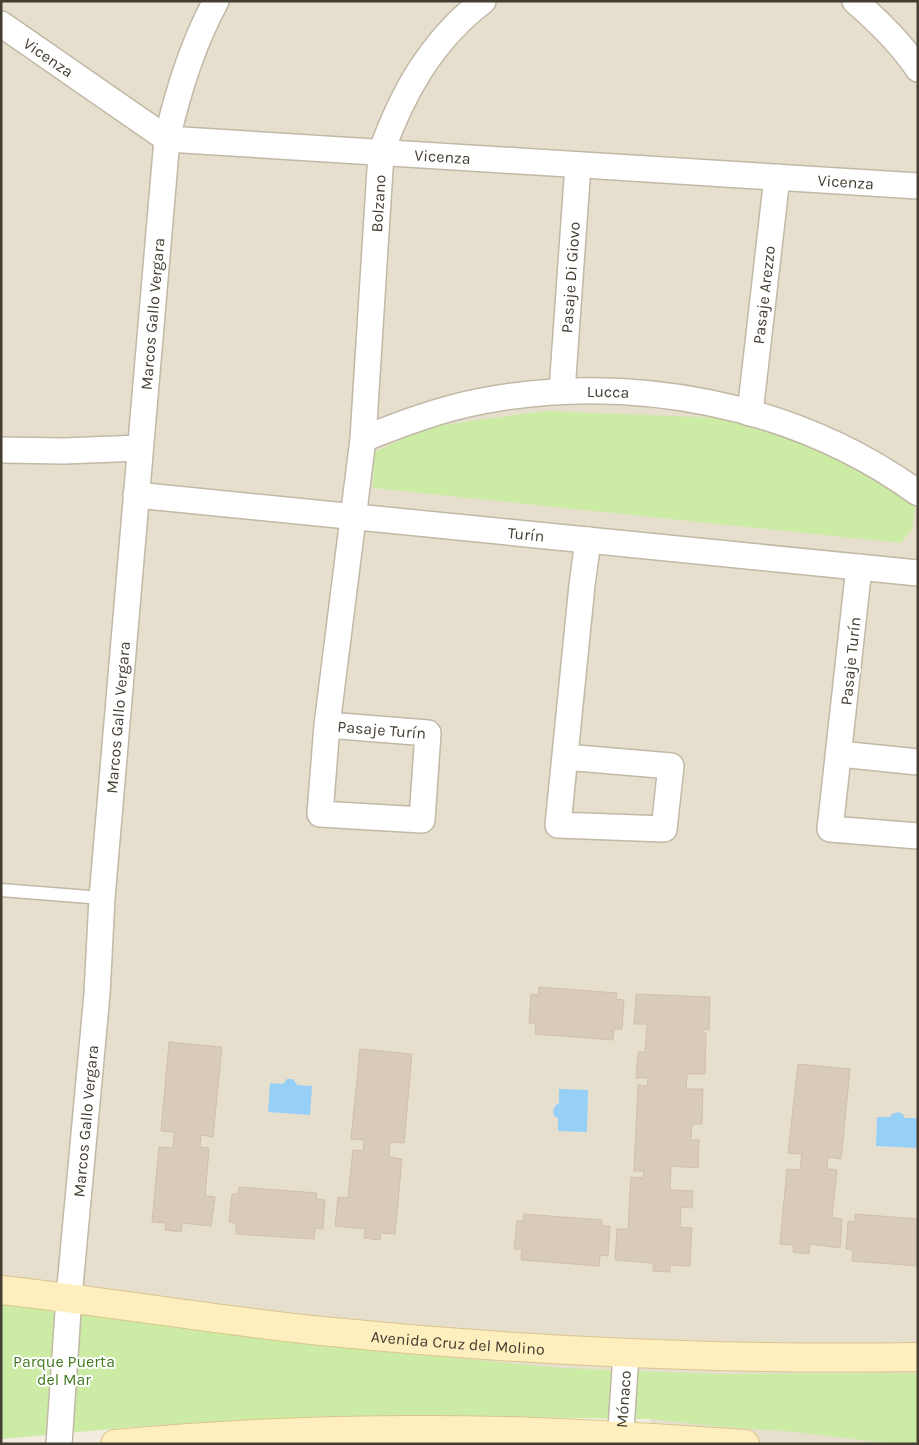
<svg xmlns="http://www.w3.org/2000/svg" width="919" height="1445" font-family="Karla,sans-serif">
	<rect width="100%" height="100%" fill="#f3ede1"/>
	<!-- residential -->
	<path fill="#e7dfce" d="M1 1H918V1444H649L651 1419 503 1417H363L260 1419 133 1427 1 1439Z"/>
	<!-- green -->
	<g fill="#cceca5">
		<path d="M544 411 722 418 849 459 916 498 912 529 901 543 373 488 374 452 429 427Z"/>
		<path d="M1 1297 189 1325 423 1355 562 1368 719 1374 918 1373V1444H895L796 1432 713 1426 651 1419 503 1417H363L260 1419 133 1427 1 1439Z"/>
	</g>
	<!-- water -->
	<g fill="#96d0f7">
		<path d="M287 1079H293L297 1085 312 1086 310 1115 268 1112 270 1083 283 1084Z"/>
		<path d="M559 1089 588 1090 587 1132 558 1131V1118L554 1116 553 1110 556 1105 559 1103Z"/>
		<path d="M898 1112 903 1114 904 1118H918V1148L876 1146 877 1117H890L892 1114Z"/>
	</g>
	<!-- building -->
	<g fill="#d8cbb8" stroke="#d0c0a8">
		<path d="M539 987 617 993 616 999 624 1000 622 1029H614L613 1040 535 1034 536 1023H529L531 994 538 995Z"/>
		<path d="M636 994 710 997 709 1030 702 1029V1032L706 1033 705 1074H687L686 1089H703L702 1124H692L691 1140H699L698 1168 671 1166 670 1190 693 1191 692 1208 681 1207 680 1227 692 1228 690 1266 670 1265V1272L653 1271V1263L615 1260 617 1229H628L631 1177 643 1178 644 1171H634L638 1085 647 1086 648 1078H636L638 1052H645L647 1024H634Z"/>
		<path d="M169 1042 222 1047 213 1137 201 1135 200 1147 209 1148 205 1196 215 1197 211 1226 182 1223 181 1232 165 1230 166 1223 152 1222 159 1147 173 1148 174 1132 161 1131Z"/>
		<path d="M360 1049 412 1054 404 1143 390 1142 389 1157 402 1159 395 1234 381 1233 380 1240 364 1238 365 1229 335 1226 338 1197 348 1198 353 1150 363 1151 364 1140 351 1139Z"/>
		<path d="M798 1064 850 1069 841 1159 828 1157 827 1169 837 1170 832 1218 842 1219 840 1248 810 1244 809 1254 793 1252 794 1245 780 1244 787 1169 800 1170 802 1154 788 1153Z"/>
		<path d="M239 1187 317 1193 316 1199 325 1200 323 1229 315 1228 314 1239 236 1234V1223L229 1222 232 1194H238Z"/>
		<path d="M524 1214 602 1220V1226H610L608 1256 600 1255 599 1266 521 1260 522 1249H514L517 1221H523Z"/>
		<path d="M855 1214 918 1219V1266L852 1261 853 1250 846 1249 848 1221 855 1222Z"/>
	</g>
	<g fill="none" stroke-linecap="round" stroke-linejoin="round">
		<defs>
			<path id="lane" d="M1 890 102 898"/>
			<g id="street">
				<path d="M855 1C878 21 901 43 918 69"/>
				<path id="s1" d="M1 24 167 139 918 186"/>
				<path id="s2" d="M562 391 578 165"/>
				<path id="s3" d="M750 413 777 177"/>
				<path id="s4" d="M363 439 381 153C402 93 432 40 483 1"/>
				<path d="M1 450 64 451 140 448"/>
				<path id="s5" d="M136 495 918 573"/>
				<path d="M859 567 830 829 918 836"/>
				<path id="s6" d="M327 725 428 733 422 820 320 814 327 725 363 439C401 424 440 409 482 401 631 373 794 403 918 493"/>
				<path d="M840 754 918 762"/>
				<path d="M565 757 671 766 664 829 558 825 582 585 588 540"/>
				<path id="s7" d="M59 1444 69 1297 97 994 102 898 167 139C178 91 192 45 216 1"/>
				<path id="s8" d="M620 1444 626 1354"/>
			</g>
			<g id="secondary">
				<path id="s9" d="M1 1290C109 1302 215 1320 322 1331 520 1351 719 1360 918 1357"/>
				<path d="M115 1444C244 1432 374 1428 504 1431 584 1433 665 1439 745 1444"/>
			</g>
		</defs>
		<!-- lane casing -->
		<use href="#lane" stroke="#c1b8a6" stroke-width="15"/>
		<!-- street casing -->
		<use href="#street" stroke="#c1b8a6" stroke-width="28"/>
		<!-- secondary casing -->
		<use href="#secondary" stroke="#dac58d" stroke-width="30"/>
		<!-- lane -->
		<use href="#lane" stroke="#fff" stroke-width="12"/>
		<!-- street -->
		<use href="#street" stroke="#fff" stroke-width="25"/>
		<!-- secondary -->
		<use href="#secondary" stroke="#ffefbe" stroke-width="28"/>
	</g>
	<g text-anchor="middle" stroke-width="4" stroke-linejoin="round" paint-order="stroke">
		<!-- street labels -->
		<g font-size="16" fill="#443d31" stroke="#fff">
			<text dy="6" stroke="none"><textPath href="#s1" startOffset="58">Vicenza</textPath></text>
			<text dy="6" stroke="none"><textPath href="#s1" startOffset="478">Vicenza</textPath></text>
			<text dy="6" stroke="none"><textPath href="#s1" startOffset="882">Vicenza</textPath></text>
			<text dy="6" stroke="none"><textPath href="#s4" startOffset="236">Bolzano</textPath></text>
			<text dy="6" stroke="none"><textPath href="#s2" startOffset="114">Pasaje Di Giovo</textPath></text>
			<text dy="6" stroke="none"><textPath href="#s3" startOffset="119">Pasaje Arezzo</textPath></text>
			<text dy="6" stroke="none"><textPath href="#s7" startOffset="1134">Marcos Gallo Vergara</textPath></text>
			<text dy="6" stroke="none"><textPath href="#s6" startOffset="920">Lucca</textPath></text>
			<text dy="6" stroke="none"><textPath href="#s5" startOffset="392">Turín</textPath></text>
			<text transform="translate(850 661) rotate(-84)" y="6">Pasaje Turín</text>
			<text dy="6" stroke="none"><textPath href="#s7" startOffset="729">Marcos Gallo Vergara</textPath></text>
			<text dy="6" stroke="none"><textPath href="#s6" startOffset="55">Pasaje Turín</textPath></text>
			<text dy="6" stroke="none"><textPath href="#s7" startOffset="324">Marcos Gallo Vergara</textPath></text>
			<text dy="6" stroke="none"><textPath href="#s9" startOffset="460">Avenida Cruz del Molino</textPath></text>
			<text dy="6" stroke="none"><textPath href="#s8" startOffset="45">Mónaco</textPath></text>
		</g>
		<!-- park labels -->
		<g font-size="16" fill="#437a20" stroke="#fff">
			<text x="64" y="1367">Parque Puerta<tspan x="64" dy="18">del Mar</tspan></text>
		</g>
	</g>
	<!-- border -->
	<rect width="919" height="1445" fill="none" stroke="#443d31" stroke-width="5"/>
</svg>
